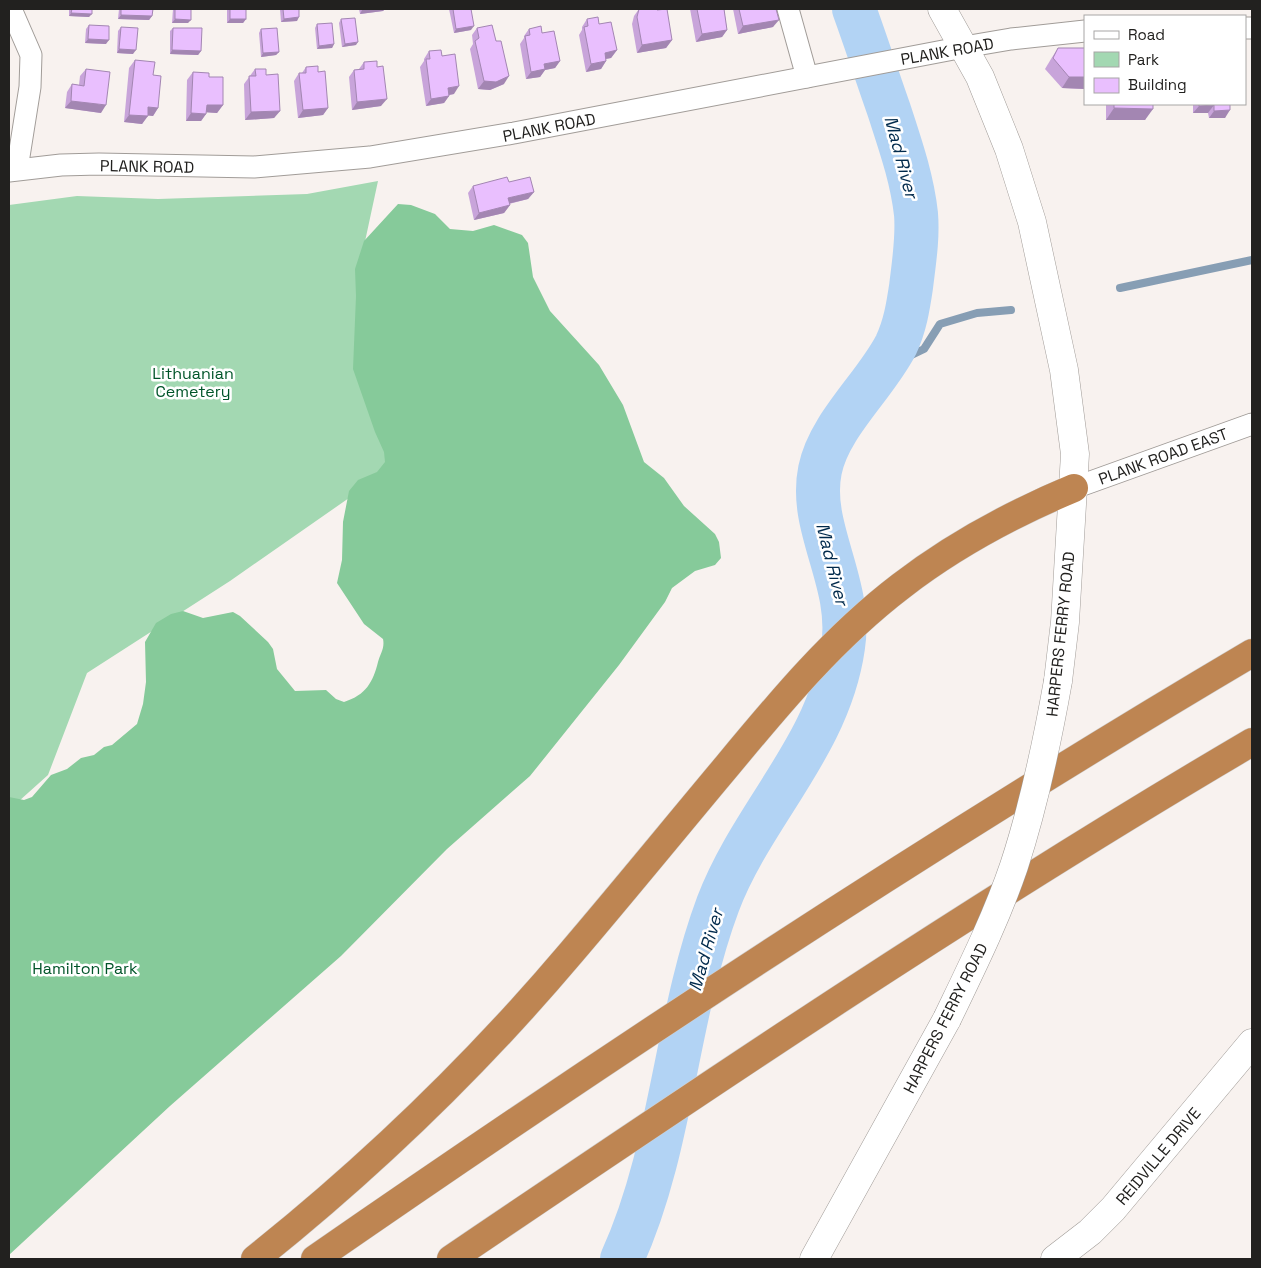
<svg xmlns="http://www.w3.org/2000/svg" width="1261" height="1268" font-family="'Space Grotesk',sans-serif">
	<rect width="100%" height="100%" fill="#f8f2ef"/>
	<!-- green -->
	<path fill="#a3d8b2" d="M378 181 358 274 402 461 230 581 87 673 48 775 9 810V205L77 196 158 199 307 194Z"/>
	<!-- forest -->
	<path fill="#86ca9a" d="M398 204 411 205 435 214 450 229 473 231 494 225 522 235 528 243 533 277 550 311 599 365 623 405 644 462 664 478 684 506 715 534 719 542 721 558 715 565 695 571 672 588 665 602 619 665 530 776 447 849 341 956 170 1106 9 1255V797L24 800 32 797 51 775 67 769 81 758 94 755 104 747 112 745 137 724 143 704 146 682 145 642 156 623 171 614 183 611 203 618 233 612 240 616 268 642 273 649 277 669 295 691 326 690 336 699 344 702C366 695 373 682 378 662 380 654 385 648 383 639L364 624 337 583 342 560 343 522 349 491 358 480 377 472 385 462 384 452 375 432 353 369 356 296 355 269 364 241Z"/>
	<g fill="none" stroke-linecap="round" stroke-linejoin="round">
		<!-- stream -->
		<g stroke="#879eb4" stroke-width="8">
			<path d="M1120 288 1252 260"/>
			<path d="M886 362H897L924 349 940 324 977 313 1011 310"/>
		</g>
		<!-- river -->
		<path stroke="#b2d3f4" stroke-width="44" d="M622 1259C673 1147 675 1019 718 904 752 814 829 746 843 647 853 583 808 528 820 470 829 425 875 386 896 345 905 326 908 307 911 287 914 262 918 238 916 214 912 178 900 144 889 110 877 76 866 42 854 9"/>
		<defs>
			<g id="street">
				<path d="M11 9 31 55 30 87 17 169"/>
				<path d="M788 9 807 77"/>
				<path d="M1245 28H1252"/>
				<path d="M9 171 61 165 99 164 254 167 370 157 514 133 964 47 1011 39 1085 31"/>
				<path d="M1074 488 1252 424"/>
			</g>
			<g id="secondary">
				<path d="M942 9 980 77 1009 149 1032 222 1064 370 1075 454 1065 622 1058 681"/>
				<path d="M814 1259 947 1019"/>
				<path d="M1055 1259 1090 1232 1113 1209 1252 1043"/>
			</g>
			<g id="highway">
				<path d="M255 1259C369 1168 476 1065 570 954 623 892 675 828 727 766 780 702 834 637 901 586 954 545 1012 514 1074 488"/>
				<path d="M315 1259C621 1047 932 842 1252 653"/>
				<path d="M451 1259C714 1081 978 903 1252 742"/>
			</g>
		</defs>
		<!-- street casing -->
		<use href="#street" stroke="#a19c98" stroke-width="23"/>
		<!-- secondary casing -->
		<use href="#secondary" stroke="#a19c98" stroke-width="29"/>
		<!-- highway casing -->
		<use href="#highway" stroke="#cecece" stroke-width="29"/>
		<!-- street -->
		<use href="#street" stroke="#fff" stroke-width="21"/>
		<!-- secondary -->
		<use href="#secondary" stroke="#fff" stroke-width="28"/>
		<!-- highway -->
		<use href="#highway" stroke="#be8552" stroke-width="28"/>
		<defs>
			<path id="secondary-bridge" d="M947 1019C971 969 996 919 1014 866 1034 805 1047 743 1058 681"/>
		</defs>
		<!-- secondary-bridge casing -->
		<use href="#secondary-bridge" stroke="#a19c98" stroke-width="29" stroke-linecap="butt"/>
		<!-- secondary-bridge -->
		<use href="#secondary-bridge" stroke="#fff" stroke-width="28"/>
	</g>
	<!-- wall -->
	<g fill="#c8a4da">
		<path d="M69 9H92L89 17 69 16Z"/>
		<path d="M119 9H153L152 16 149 20 118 19Z"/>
		<path d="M173 9H191L188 23H172Z"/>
		<path d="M227 9H246V19L243 23H227Z"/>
		<path d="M280 9H299L297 21 281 22Z"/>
		<path d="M359 9H385L383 11 360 14Z"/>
		<path d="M449 9H471V30L454 33Z"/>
		<path d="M639 9 672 40 666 48 637 53 632 24 634 16Z"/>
		<path d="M690 9H724L727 30 722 37 696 42Z"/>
		<path d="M733 9H776L773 27 738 34Z"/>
		<path d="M341 19 356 45 342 47 339 23Z"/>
		<path d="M587 19 599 24 617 50 611 58 606 59V61L601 69 586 72 579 35 582 30V27Z"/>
		<path d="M317 24 334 44 332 48 317 49 315 28Z"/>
		<path d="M89 25 106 44 85 43 86 29Z"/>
		<path d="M121 27 133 54 117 53 118 31Z"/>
		<path d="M173 28 201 51 198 55 170 54V31Z"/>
		<path d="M477 28 496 41 504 84 490 90 478 89 470 49 473 44 472 35Z"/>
		<path d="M261 29 279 52 276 55 261 57 259 33Z"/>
		<path d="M529 29 542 33 560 61 555 68 545 70 540 77 526 79 520 44 524 38V36Z"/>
		<path d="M1058 48 1085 89 1062 88 1045 69 1051 59Z"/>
		<path d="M429 51 442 56 454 94 449 95V96L444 103 426 106 420 67 424 61V59Z"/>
		<path d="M135 60 153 75 158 108 153 116 148 115 142 124 124 122 129 68Z"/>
		<path d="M364 62 381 106 352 110 349 77 354 70 359 69Z"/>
		<path d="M306 67 318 72 328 108 323 115 298 118 294 81 299 73H302Z"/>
		<path d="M86 69 101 113 65 108 67 92 72 84 79 85 80 76Z"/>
		<path d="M255 69 266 75 280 111 274 118 245 120 244 84Z"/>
		<path d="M193 72 209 77 223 105 217 113 206 112V114L201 121H186L187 80Z"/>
		<path d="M1106 104H1153L1145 120H1106Z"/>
		<path d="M1193 104H1230L1225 118H1209L1208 113H1193Z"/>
		<path d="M509 182 534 192 528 199 509 204 510 205 504 213 474 220 468 193 473 186Z"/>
	</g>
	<!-- shaded-wall -->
	<g fill="#a386b2">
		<path d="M374 9H385L383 11 360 14 362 10Z"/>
		<path d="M71 13 92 14 89 17 69 16Z"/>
		<path d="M121 15 152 16 149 20 118 19Z"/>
		<path d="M299 17 297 21 281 22 284 19Z"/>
		<path d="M175 19 191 20 188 23H172Z"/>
		<path d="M230 19H246L243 23H227Z"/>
		<path d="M779 20 773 27 738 34 743 26Z"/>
		<path d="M474 26 471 30 454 33 456 29Z"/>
		<path d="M727 30 722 37 696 42 702 34Z"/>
		<path d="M88 39 109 40 106 44 85 43Z"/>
		<path d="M672 40 666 48 637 53 642 45Z"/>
		<path d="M358 42 356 45 342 47 345 44Z"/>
		<path d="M334 44 332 48 317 49 319 46Z"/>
		<path d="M119 49 136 50 133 54 117 53Z"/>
		<path d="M172 50 201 51 198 55 170 54Z"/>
		<path d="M617 50 611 58 599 60 605 53Z"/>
		<path d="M279 52 276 55 261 57 263 53Z"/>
		<path d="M560 61 555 68 545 70 540 77 526 79 531 72 544 64Z"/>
		<path d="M606 61 601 69 586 72 591 64Z"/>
		<path d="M509 76 504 84 490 90 478 89 484 81Z"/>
		<path d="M1069 77H1085V89L1062 88Z"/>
		<path d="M459 86 454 94 443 96 448 88Z"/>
		<path d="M449 96 444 103 426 106 431 99Z"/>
		<path d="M387 99 381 106 352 110 357 102Z"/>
		<path d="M71 101 106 105 101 113 65 108Z"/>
		<path d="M207 105H223L217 113 201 112Z"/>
		<path d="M1214 105 1208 113H1193L1199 106Z"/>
		<path d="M148 107 158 108 153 116 143 115Z"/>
		<path d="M328 108 323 115 298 118 303 110Z"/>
		<path d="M1114 108 1153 109 1145 120H1106Z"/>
		<path d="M1230 110 1225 118H1209L1214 111Z"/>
		<path d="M280 111 274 118 245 120 251 112Z"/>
		<path d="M191 113 206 114 201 121H186Z"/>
		<path d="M129 115 148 116 142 124 124 122Z"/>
		<path d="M534 192 528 199 503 205 508 198Z"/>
		<path d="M510 205 504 213 474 220 479 213Z"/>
	</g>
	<!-- building -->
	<g fill="#e9bffe" stroke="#a386b2">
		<path d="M72 9H92V14L71 13Z"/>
		<path d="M121 9H153L152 16 121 15Z"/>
		<path d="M175 9H191V20L175 19Z"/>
		<rect x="230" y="9" width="16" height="10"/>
		<path d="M283 9H299V17L284 19Z"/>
		<path d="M453 9H471L474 26 456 29Z"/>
		<path d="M639 9H656L657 10 667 9 672 40 642 45 637 17Z"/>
		<path d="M697 9H724L727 30 702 34Z"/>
		<path d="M739 9H776L779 20 743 26Z"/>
		<path d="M598 17 599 24 611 22 617 50 605 53 606 61 591 64 584 27 588 26 587 19Z"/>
		<path d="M355 18 358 42 345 44 341 19Z"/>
		<path d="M332 23 334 44 319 46 317 24Z"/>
		<path d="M89 25 109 26V40L88 39Z"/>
		<path d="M492 25 496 41H501L509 76 496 82 484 81 475 41 479 38 477 28Z"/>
		<path d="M541 26 542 33 554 31 560 61 544 64 545 69 531 72 525 36 530 35 529 29Z"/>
		<path d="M121 27 138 28 136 50 119 49Z"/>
		<path d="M173 28H202L201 51 172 50Z"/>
		<path d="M277 28 279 52 263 53 261 29Z"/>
		<path d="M1058 48H1085V77H1069L1053 58Z"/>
		<path d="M441 50 442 56 455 54 459 86 448 88 449 96 431 99 426 59H430L429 51Z"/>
		<path d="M135 60 155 62 153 75 161 76 158 108 148 107V116L129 115Z"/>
		<path d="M377 61V67L383 66 387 99 357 102 354 70 364 69V62Z"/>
		<path d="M318 66V72L325 71 328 108 303 110 299 73H306V67Z"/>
		<path d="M86 69 110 72 106 105 71 101 72 84 84 86Z"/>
		<path d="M255 69H266V75L278 74 280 111 251 112 249 76H256Z"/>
		<path d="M193 72 209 73V77H223V105H207L206 114 191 113Z"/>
		<path d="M1114 104H1153V109L1114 108Z"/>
		<path d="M1199 104H1230V110L1214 111V105L1199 106Z"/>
		<path d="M507 177 509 182 530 177 534 192 508 198 510 205 479 213 473 186Z"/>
	</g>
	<g text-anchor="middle" stroke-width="5" stroke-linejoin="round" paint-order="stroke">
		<!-- street labels -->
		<g font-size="16" fill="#22211f" stroke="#fff">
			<text transform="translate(947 51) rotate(-10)" y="6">PLANK ROAD</text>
			<text transform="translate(549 127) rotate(-11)" y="6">PLANK ROAD</text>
			<text transform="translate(147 166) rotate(1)" y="6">PLANK ROAD</text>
			<text transform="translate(1163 456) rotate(-20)" y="6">PLANK ROAD EAST</text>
			<text transform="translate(1060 634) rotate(-84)" y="6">HARPERS FERRY ROAD</text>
			<text transform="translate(945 1018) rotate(-63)" y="6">HARPERS FERRY ROAD</text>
			<text transform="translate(1158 1156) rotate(-50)" y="6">REIDVILLE DRIVE</text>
		</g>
		<!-- park labels -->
		<g font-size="16" fill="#005429" stroke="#fff">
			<text x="193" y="379">Lithuanian<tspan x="193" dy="18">Cemetery</tspan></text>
			<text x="85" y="974">Hamilton Park</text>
		</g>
		<!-- water labels -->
		<g font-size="18" font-style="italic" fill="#012a4c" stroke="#fff">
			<text transform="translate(901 157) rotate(75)" y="6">Mad River</text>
			<text transform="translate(832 564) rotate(76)" y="6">Mad River</text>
			<text transform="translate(706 950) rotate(-74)" y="6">Mad River</text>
		</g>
	</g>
	<!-- border -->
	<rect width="1261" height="1268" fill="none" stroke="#22211f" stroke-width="20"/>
	<!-- legend -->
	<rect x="1084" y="15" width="162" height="90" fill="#ffffff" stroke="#a7a6a5"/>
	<rect x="1094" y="31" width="25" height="8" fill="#ffffff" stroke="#a7a6a5"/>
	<text x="1128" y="40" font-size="15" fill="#22211f">Road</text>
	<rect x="1094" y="52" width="25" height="15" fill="#a3d8b2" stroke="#a7a6a5"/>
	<text x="1128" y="65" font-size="15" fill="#22211f">Park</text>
	<rect x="1094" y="78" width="25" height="15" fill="#e9bffe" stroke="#a7a6a5"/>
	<text x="1128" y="90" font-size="15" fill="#22211f">Building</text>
</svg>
